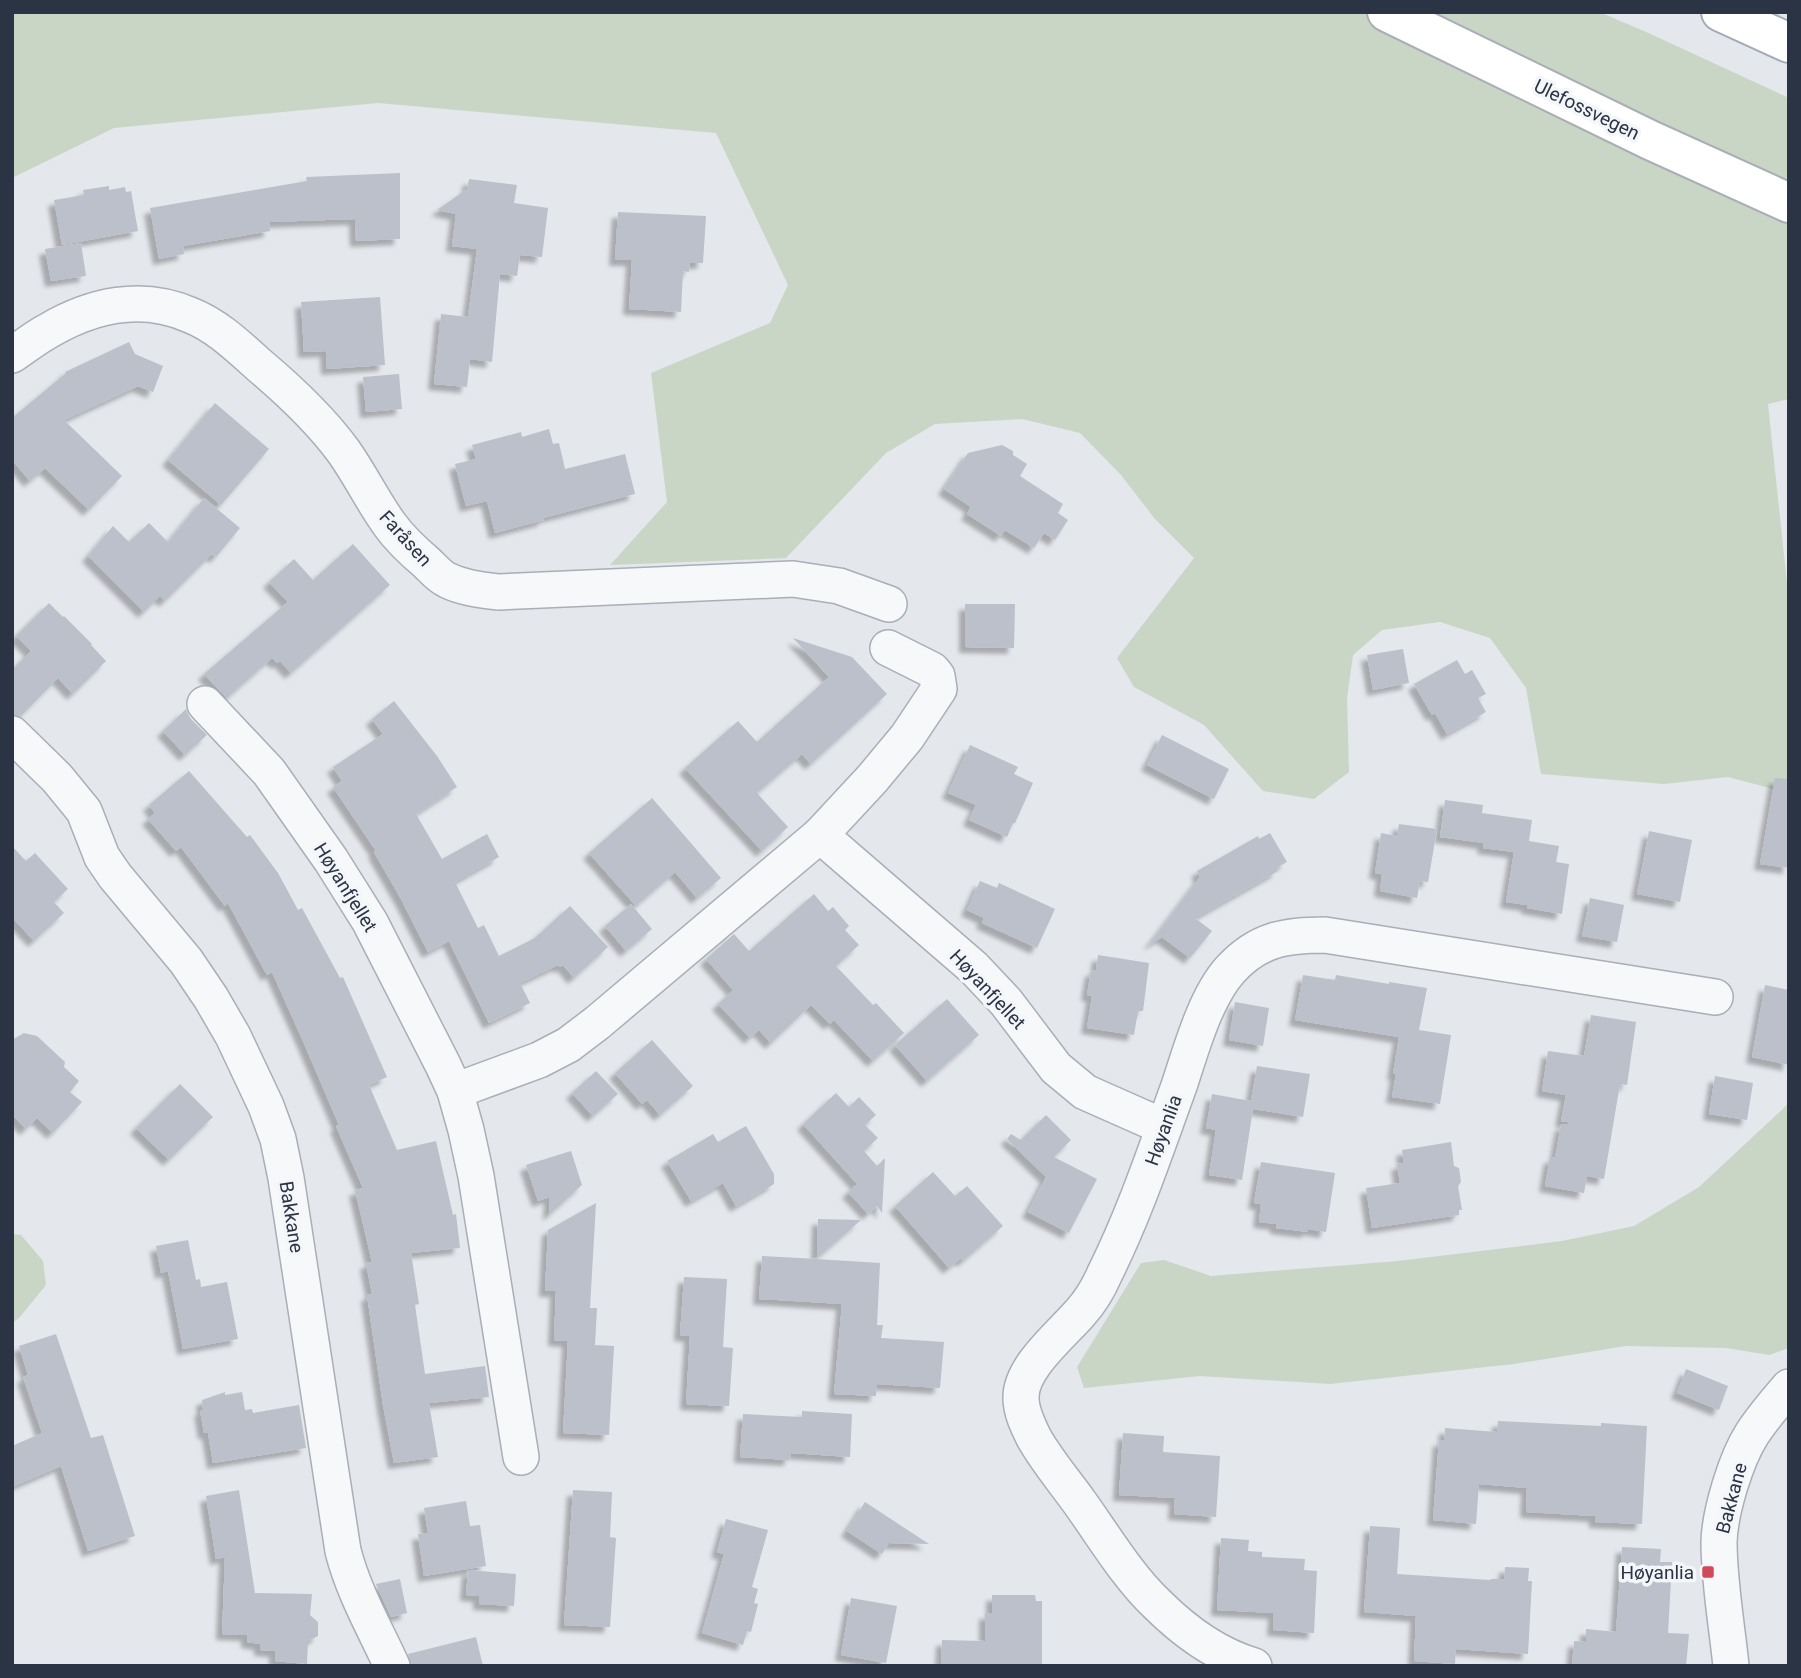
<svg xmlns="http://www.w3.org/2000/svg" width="1801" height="1678" font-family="Roboto,sans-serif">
	<defs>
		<filter id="shadow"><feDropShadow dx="-6" dy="6" stdDeviation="2" flood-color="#0004"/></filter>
	</defs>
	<rect width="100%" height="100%" fill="#e4e7ec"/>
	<!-- green -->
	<g fill="#c9d6c5">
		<path d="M12 12H1599L1644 31 1789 98V399L1768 404 1789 602V793L1728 777 1664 784 1541 774 1526 688 1490 638 1440 622 1382 630 1353 655 1347 698 1349 772 1314 799 1263 791 1204 725 1134 687 1117 658 1194 558 1155 519 1121 475 1080 433 1022 419 935 424 886 453 786 558 610 565 667 502 651 373 770 323 788 285 716 133 378 103 114 128 12 178Z"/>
		<path d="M1789 1103V1348L1769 1355 1726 1348 1626 1346 1514 1364 1330 1384 1200 1376 1084 1388 1077 1367 1141 1263 1164 1260 1211 1276 1398 1261 1562 1241 1634 1226 1699 1187Z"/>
		<path d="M12 1234 21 1235 43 1261 46 1285 19 1318 12 1323Z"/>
	</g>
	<!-- building -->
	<g fill="#bbc0ca" filter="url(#shadow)">
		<path d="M400 173V239L356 241 355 219 269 222 270 231 183 246 184 254 159 259 150 208 307 181 306 177Z"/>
		<path d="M469 179 517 185 514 203 548 208 542 257 520 255 517 276 500 274 492 362 470 359 467 387 434 384 441 314 468 317 477 249 452 246 456 214 437 210 467 189Z"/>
		<path d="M109 186V190L125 187 126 192 131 191 138 231 62 245 54 200 84 195 83 190Z"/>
		<path d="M618 212 706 216 703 263H690L689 272 683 271 681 312 629 309 632 260H615Z"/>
		<path d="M81 243 86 276 51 281 45 249Z"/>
		<path d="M380 297 385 365 327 369 326 351 304 352 301 302Z"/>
		<path d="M129 342 135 354 163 366 153 392 138 386 64 420 122 476 89 510 45 468 30 481 12 460V418L66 373 65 372Z"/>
		<path d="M399 374 402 409 366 412 363 377Z"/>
		<path d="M215 403 269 449 221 505 168 460Z"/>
		<path d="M549 429 553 444 559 443 565 469 625 454 635 494 543 518 544 520 495 533 487 501 466 506 455 464 476 459 472 445 521 432 522 437Z"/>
		<path d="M1002 445 1013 451V455L1027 464 1020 476 1063 504 1058 513 1068 520 1055 540 1044 533 1034 548 1005 530 1001 536 967 514 971 507 944 489 968 453Z"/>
		<path d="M204 498 240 528 216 557 212 554 165 601 160 596 144 612 88 556 113 526 129 542 149 523 168 542Z"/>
		<path d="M353 544 390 585 291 673 280 661 277 663 272 658 227 698 204 674 288 602 269 582 294 559 313 580Z"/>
		<path d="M49 603 63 617 64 616 92 644 91 645 106 661 73 694 58 678 21 716 12 714V670L31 651 16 636Z"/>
		<path d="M965 604H1015L1014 648 965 647Z"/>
		<path d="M793 638 852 657 887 694 811 764 802 754 757 793 788 827 762 851 685 768 738 721 757 742 829 677Z"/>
		<path d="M1403 649 1409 683 1373 690 1367 655Z"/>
		<path d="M1457 660 1465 674 1472 670 1486 694 1478 698 1486 712 1447 734 1435 713 1432 715 1414 684Z"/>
		<path d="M394 701 437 756 457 787 416 814 442 859 487 834 499 857 455 882 478 928 484 925 499 956 535 938 570 906 608 947 574 978 563 965 560 967 558 965 520 983 530 1003 489 1023 449 941 428 952 401 899 374 852 376 851 333 787 342 781 333 767 383 734 372 719Z"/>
		<path d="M186 709 190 718 207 735 185 755 163 731Z"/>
		<path d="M1162 735 1229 769 1214 799 1147 765Z"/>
		<path d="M970 745 1018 767 1014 774 1033 783 1015 823H1013L1007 837 969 820 976 805 948 793Z"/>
		<path d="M189 771 247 837 250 835 278 873 298 910 302 908 340 978 343 977 387 1077 369 1085 397 1150 436 1141 453 1215 456 1214 460 1248 411 1253 419 1304 415 1305 425 1374 485 1366 489 1397 429 1403 438 1457 394 1463 383 1405 367 1295 372 1294 366 1263 372 1262 355 1190 363 1188 336 1126 339 1125 303 1041 272 972 267 975 228 903 225 906 181 847 176 851 148 819 155 813 149 805Z"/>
		<path d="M1775 778 1789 779V868L1760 864Z"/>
		<path d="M652 798 721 878 697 898 675 872 636 906 589 853Z"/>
		<path d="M1445 800 1483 805 1482 813 1532 820 1529 841 1559 846 1556 862 1569 864 1562 914 1527 908V905L1506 902 1514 852 1483 848 1484 843 1440 837Z"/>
		<path d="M1399 824 1437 829 1428 882 1420 881 1417 898 1380 891 1382 874 1375 873 1381 833 1397 836Z"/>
		<path d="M1649 831 1692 840 1680 902 1637 894Z"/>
		<path d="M1270 833 1287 862 1276 868 1278 871 1195 918 1212 931 1190 958 1162 937 1149 945 1200 877 1197 871 1258 836 1259 839Z"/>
		<path d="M12 846 26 861 35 853 68 889 54 902 64 913 34 941 12 917Z"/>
		<path d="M980 881 997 888 999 883 1055 909 1037 948 982 923 984 918 967 910Z"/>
		<path d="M814 894 828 911 833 907 849 926 845 930 859 945 836 966 873 1005 876 1003 904 1033 873 1061 834 1020 830 1024 811 1005 771 1043 759 1030 750 1038 718 1004 733 990 706 959 734 934 749 951Z"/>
		<path d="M1590 898 1624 905 1617 942 1582 936Z"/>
		<path d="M631 904 652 929 626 951 605 926Z"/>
		<path d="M1098 955 1149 963 1143 1011H1138L1134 1035 1087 1028 1092 996 1087 995 1091 970 1096 971Z"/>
		<path d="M1303 975 1335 980 1336 975 1389 984V982L1427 988 1419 1030 1451 1035 1440 1104 1392 1097 1396 1074H1393L1399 1037 1295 1020Z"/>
		<path d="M1765 985 1789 990V1065L1752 1057Z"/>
		<path d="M947 999 979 1035 927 1081 895 1045Z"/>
		<path d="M1235 1002 1269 1008 1263 1046 1229 1040Z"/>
		<path d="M1591 1015 1636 1022 1627 1085 1620 1084 1604 1179 1587 1176 1584 1193 1545 1186 1550 1157 1555 1158 1561 1125 1574 1123 1561 1121 1566 1095 1542 1091 1548 1051 1584 1056Z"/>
		<path d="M24 1033 37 1036 65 1062 64 1067 79 1081 70 1092 82 1102 53 1133 37 1118 26 1129 12 1115V1040Z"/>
		<path d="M652 1040 693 1086 660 1115 647 1100 642 1104 615 1073Z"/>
		<path d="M1257 1066 1310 1074 1303 1117 1253 1109 1242 1180 1209 1175 1216 1130 1206 1128 1212 1094 1251 1101Z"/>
		<path d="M596 1071 618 1094 593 1116 572 1093Z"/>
		<path d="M1715 1076 1753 1083 1747 1120 1709 1114Z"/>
		<path d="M180 1084 213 1117 169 1160 136 1128Z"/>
		<path d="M836 1093 849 1107 859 1097 876 1115 865 1125 878 1138 864 1151 877 1166 885 1158 882 1213 877 1206 868 1214 848 1192 857 1184 803 1124Z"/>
		<path d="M1046 1115 1071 1140 1054 1157 1097 1179 1069 1233 1028 1212 1046 1177 1007 1139 1011 1134 1021 1140Z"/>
		<path d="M746 1126 774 1174V1184L736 1206 723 1183 691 1201 667 1161 713 1134 718 1142Z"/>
		<path d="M1451 1142 1454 1166 1459 1168 1461 1182 1458 1186 1462 1210H1459V1215L1372 1228 1366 1188 1400 1183 1397 1164 1404 1163 1402 1150Z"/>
		<path d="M571 1151 582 1185 549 1215 550 1197 538 1201 526 1165Z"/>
		<path d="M1261 1162 1335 1173 1326 1232 1308 1229V1232L1276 1228V1224L1259 1222 1261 1204 1254 1203Z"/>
		<path d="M933 1172 955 1196 967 1186 1003 1226 963 1261 961 1258 949 1268 895 1206Z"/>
		<path d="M596 1203 590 1308H597L595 1345 614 1346 609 1435 563 1433 568 1341 554 1340 556 1291H545L548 1230Z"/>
		<path d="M818 1219 861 1220 816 1259 880 1263 877 1325H883L881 1338 944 1342 940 1388 877 1384 876 1396 834 1394 842 1304 759 1299 762 1256 817 1259Z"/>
		<path d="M188 1240 196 1280 200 1279 201 1287 227 1282 238 1339 183 1349 168 1271 161 1273 156 1246Z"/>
		<path d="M684 1277 727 1279 723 1347 733 1348 729 1406 686 1404 690 1336 680 1335Z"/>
		<path d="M56 1334 91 1438 103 1435 135 1536 88 1551 61 1466 12 1487V1446L42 1433 23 1377 28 1375 19 1346Z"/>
		<path d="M1686 1369 1728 1386 1719 1410 1677 1393Z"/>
		<path d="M225 1392V1395L242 1392 245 1410 252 1409 253 1413 299 1405 306 1448 213 1463 208 1433H204L200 1410H203L202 1400Z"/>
		<path d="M802 1411 852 1414 850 1457 791 1453 790 1460 740 1457 743 1414 802 1417Z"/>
		<path d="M1498 1421 1601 1426V1423L1647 1426 1642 1524 1595 1522V1516L1526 1512 1527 1488 1479 1484 1476 1524 1433 1520 1439 1440 1444 1441 1445 1428 1497 1432Z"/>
		<path d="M1123 1433 1164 1436 1163 1452 1220 1456 1216 1517 1174 1514 1175 1498 1119 1495Z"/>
		<path d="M239 1490 255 1593 312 1594 310 1615 318 1622V1636L308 1641 307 1664 275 1661V1651L260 1650V1644L247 1642V1635L222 1634 225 1557 216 1559 206 1496Z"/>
		<path d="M573 1490 612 1492 610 1537 616 1538 610 1627 564 1625Z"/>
		<path d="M466 1501 470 1526 480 1525 486 1566 424 1576 418 1534 428 1533 424 1508Z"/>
		<path d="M865 1502 929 1544 889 1543 882 1554 847 1531Z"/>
		<path d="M726 1519 768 1530 752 1587 758 1589 754 1603 758 1604 751 1632 747 1631 743 1645 702 1633 724 1554 717 1552Z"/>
		<path d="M1370 1526 1400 1528 1397 1574 1490 1580 1491 1579H1504L1505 1567 1529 1568 1528 1581H1532L1528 1654 1456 1649 1455 1664 1414 1661 1416 1616 1364 1612Z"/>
		<path d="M1221 1538 1249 1540 1248 1551 1262 1552V1557L1305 1559 1304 1570 1317 1571 1314 1633 1273 1630 1274 1613 1217 1610Z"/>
		<path d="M1622 1547 1661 1549 1660 1562H1672L1668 1633 1689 1634 1686 1666H1572L1574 1641 1586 1642V1629L1616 1632Z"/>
		<path d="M468 1570 516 1574 514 1606 479 1604V1596L466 1595Z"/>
		<path d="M400 1579 407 1613 391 1617 376 1584Z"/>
		<path d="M992 1595H1035L1036 1601H1042V1666H941L942 1640 985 1641V1613L992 1614Z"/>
		<path d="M851 1598 897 1606 886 1663 841 1655Z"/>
		<path d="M476 1637 483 1666H412L408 1654Z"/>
	</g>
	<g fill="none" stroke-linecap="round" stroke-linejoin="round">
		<defs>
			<g id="street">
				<path d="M12 355C24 347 35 338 48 331 92 305 142 294 190 315 216 325 238 346 259 365 291 392 320 419 344 452 361 476 373 502 390 525 400 539 414 552 427 563 433 569 440 577 447 580 463 588 482 590 499 592L793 579 839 586 889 604"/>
				<path d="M205 704 269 772 331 860 370 922 443 1065 455 1091 466 1130 476 1176 521 1457"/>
				<path d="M12 734 57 778 84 811 102 857 115 876 186 961 211 998 233 1036 266 1106 278 1139 286 1178 343 1551C354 1593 374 1627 392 1666"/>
				<path d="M820 835 974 968 1006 1002 1056 1068 1085 1092 1164 1127"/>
				<path d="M455 1091 539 1060 568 1045 597 1023 820 835 872 779 907 737 939 689 937 676 932 670 888 648"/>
				<path d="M1254 1666C1217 1655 1184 1631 1157 1604 1128 1577 1103 1535 1080 1503 1065 1482 1047 1461 1034 1438 1028 1426 1021 1412 1021 1398 1020 1368 1061 1335 1080 1313 1090 1302 1099 1287 1105 1273 1135 1213 1156 1149 1179 1086 1191 1050 1205 998 1230 970 1258 939 1286 935 1325 935L1715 997"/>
				<path d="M1731 1666C1727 1626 1719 1582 1719 1542 1720 1511 1736 1459 1752 1434 1763 1417 1776 1402 1789 1387"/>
			</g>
			<path id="secondary" d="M1387 12 1650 140 1789 203"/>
			<path id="primary" d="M1721 12 1789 43"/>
		</defs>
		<!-- street casing -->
		<use href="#street" stroke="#a9aeb7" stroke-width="38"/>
		<!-- secondary casing -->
		<use href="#secondary" stroke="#a9aeb7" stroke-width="42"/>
		<!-- primary casing -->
		<use href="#primary" stroke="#a3abb8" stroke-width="42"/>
		<!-- street -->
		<use href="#street" stroke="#f7f8fa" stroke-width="35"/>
		<!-- secondary -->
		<use href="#secondary" stroke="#fff" stroke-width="38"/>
		<!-- primary -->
		<use href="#primary" stroke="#fff" stroke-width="38"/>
	</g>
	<!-- markers -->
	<rect fill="#d1495b" stroke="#f4f6f9" stroke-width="2.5" x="1701" y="1565" width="14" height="14" rx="3.5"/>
	<g text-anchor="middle" stroke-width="7" stroke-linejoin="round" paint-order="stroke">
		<!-- street labels -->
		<g font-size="19" fill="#2b3445" stroke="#f4f6f9">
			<text transform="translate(1587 109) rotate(26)" y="7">Ulefossvegen</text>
			<text transform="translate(406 538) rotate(48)" y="7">Faråsen</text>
			<text transform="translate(346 887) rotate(58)" y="7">Høyanfjellet</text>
			<text transform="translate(988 989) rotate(47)" y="7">Høyanfjellet</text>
			<text transform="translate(1163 1130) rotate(-70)" y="7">Høyanlia</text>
			<text transform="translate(292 1217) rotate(81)" y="7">Bakkane</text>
			<text transform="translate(1731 1498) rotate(-75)" y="7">Bakkane</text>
		</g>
		<!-- poi labels -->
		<g font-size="19" fill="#2b3445" stroke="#f4f6f9" text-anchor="end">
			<text x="1694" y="1579">Høyanlia</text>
		</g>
	</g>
	<!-- border -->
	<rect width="1801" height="1678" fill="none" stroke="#2b3445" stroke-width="28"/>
</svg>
